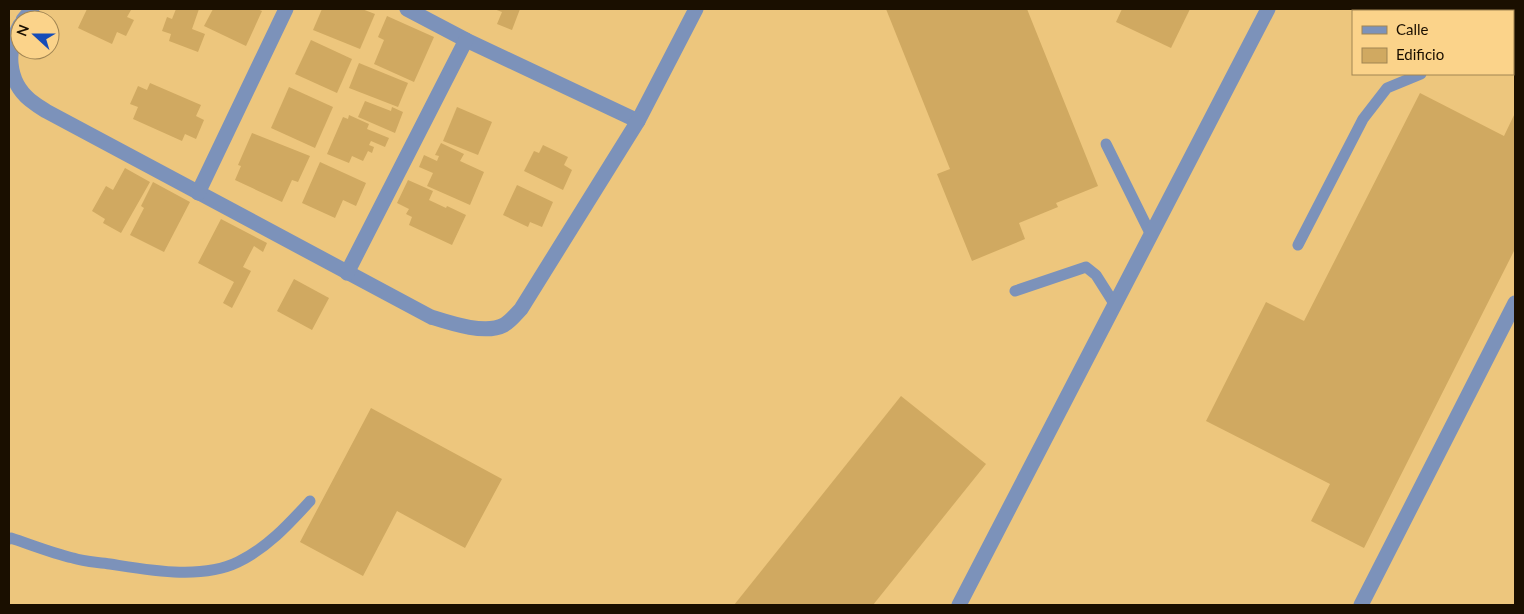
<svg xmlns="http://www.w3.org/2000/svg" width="1524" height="614" font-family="Lato,sans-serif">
	<rect width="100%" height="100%" fill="#edc67d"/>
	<!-- building -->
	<g fill="#d0a961">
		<path d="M87 9H128L131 10 127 17 134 20 126 36 117 32 112 44 78 28Z"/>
		<path d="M176 9H199L192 29 205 34 198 52 169 41 171 34 162 31 167 17 172 19Z"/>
		<path d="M213 9H257L262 11 246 46 204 26Z"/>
		<path d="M322 9H362L375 14 360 49 313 30Z"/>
		<path d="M494 9H520L512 30 497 24 502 12Z"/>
		<path d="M886 9H1027L1098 186 1056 203 1058 207 1019 223 1025 239 972 261 937 174 950 169Z"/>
		<path d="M1122 9H1190L1171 48 1116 22Z"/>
		<path d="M387 16 434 37 414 82 374 64 384 40 378 37Z"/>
		<path d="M311 40 352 59 337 93 295 74Z"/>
		<path d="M359 63 408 83 398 107 349 88Z"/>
		<path d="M150 83 201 105 196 116 204 120 196 139 185 134 182 141 133 119 138 107 130 104 138 86 147 90Z"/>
		<path d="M289 87 333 107 315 148 271 128Z"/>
		<path d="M1420 93 1504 136 1515 113V249L1364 548 1311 521 1330 484 1206 421 1266 302 1304 321Z"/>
		<path d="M365 101 391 111 392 107 403 112 395 133 358 117Z"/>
		<path d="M457 107 492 122 478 155 443 141Z"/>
		<path d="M349 115 369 124 367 129 389 138 385 147 371 141 369 145 374 147 372 153 368 151 363 161 352 156 349 163 327 154 343 117 348 119Z"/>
		<path d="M252 133 310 156 298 182 292 180 282 202 235 180 241 166 238 165Z"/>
		<path d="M441 143 464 154 460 161 484 172 470 205 427 186 433 173 419 167 424 155 437 161 439 156 435 155Z"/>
		<path d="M543 145 568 157 564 165 572 170 563 190 524 171 534 151 539 153Z"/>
		<path d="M320 162 366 183 356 206 343 200 335 218 302 203Z"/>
		<path d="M125 168 150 182 121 233 103 223 105 219 92 211 106 186 113 190Z"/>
		<path d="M408 180 433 191 429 200 446 208 447 206 466 215 452 245 409 225 412 217 406 214 409 209 397 203Z"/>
		<path d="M153 182 190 202 164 252 130 235 144 208 141 206Z"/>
		<path d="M517 185 553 202 542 227 530 222 528 227 503 215Z"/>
		<path d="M221 219 267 243 263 252 254 246 243 267 251 271 232 308 223 303 234 282 198 263Z"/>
		<path d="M294 279 329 298 312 330 277 311Z"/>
		<path d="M901 396 986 464 873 605H734Z"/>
		<path d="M371 408 502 479 465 548 397 511 363 576 300 542Z"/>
	</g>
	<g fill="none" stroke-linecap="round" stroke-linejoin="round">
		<!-- lane -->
		<g stroke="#7c92ba" stroke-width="11">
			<path d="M1474 11 1475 9"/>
			<path d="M1106 144 1151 235"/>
			<path d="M1298 245 1363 119 1387 88 1421 74"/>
			<path d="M1015 291 1086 267 1096 275 1115 305"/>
			<path d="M9 539 11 538C32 545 52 553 73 558 85 562 98 562 110 564 149 570 201 580 238 562 267 548 288 525 310 501"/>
		</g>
		<!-- street -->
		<g stroke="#7c92ba" stroke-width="15">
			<path d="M407 9 466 40 638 121"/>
			<path d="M23 20 32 9"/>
			<path d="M20 25C6 49 7 81 30 100 35 104 41 108 46 111L431 317C450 323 485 335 504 325 511 321 516 314 521 309L638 121 696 9"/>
			<path d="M198 193 286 9"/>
			<path d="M347 273 466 40"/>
			<path d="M959 605 1268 9"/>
			<path d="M1361 605 1515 303"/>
		</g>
	</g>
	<!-- border -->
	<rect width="1524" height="614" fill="none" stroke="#1a0f00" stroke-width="20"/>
	<!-- legend -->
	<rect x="1352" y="10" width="162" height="65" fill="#fbd38a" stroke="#a18553"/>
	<rect x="1362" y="26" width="25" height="8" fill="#7c92ba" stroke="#a18553"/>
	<text x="1396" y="35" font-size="15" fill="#1a0f00">Calle</text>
	<rect x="1362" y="48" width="25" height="15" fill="#d0a961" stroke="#a18553"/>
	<text x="1396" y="60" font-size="15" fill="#1a0f00">Edificio</text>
	<!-- north arrow -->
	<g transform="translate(35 35) rotate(291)"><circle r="24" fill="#fbd38a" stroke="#a18553"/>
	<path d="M0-4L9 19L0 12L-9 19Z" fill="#154cb8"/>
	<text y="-8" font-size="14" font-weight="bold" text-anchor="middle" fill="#1a0f00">N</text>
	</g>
</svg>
